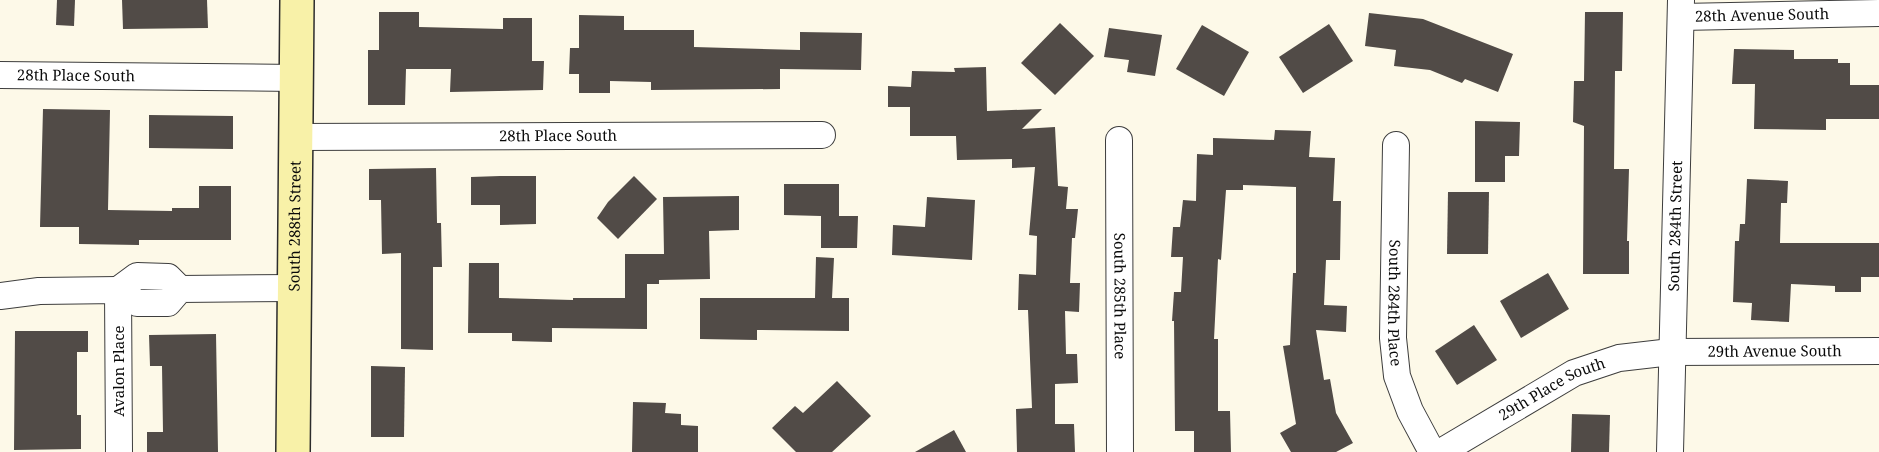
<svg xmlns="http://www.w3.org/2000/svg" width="1879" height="452" font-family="'Noto Serif',serif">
	<rect width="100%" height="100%" fill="#fdf9e8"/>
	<!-- building -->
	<g fill="#514b47">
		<path d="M57 0H75L74 26 56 25Z"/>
		<path d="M122 0H207L208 28 123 29Z"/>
		<path d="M379 12H419V27L503 29V18H532V61H544L543 90 450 92 451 69H406L405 105H368V50H379Z"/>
		<path d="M1585 12H1623L1622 71H1615L1614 169H1629L1627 241H1629V274H1583L1584 126 1573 122 1574 81H1584Z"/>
		<path d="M1369 13 1423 19 1513 54 1498 92 1465 79 1462 83 1430 70 1394 66 1396 50 1365 46Z"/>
		<path d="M579 15 624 16V30H694V47L800 50V32L862 33 861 70 780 69V89L651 90V82L610 81V93H579V74H569L570 48H579Z"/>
		<path d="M1060 23 1094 56 1055 95 1021 63Z"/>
		<path d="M1329 24 1353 61 1303 93 1279 57Z"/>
		<path d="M1202 25 1249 52 1224 96 1176 69Z"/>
		<path d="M1109 28 1162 35 1155 76 1127 72 1129 60 1104 57Z"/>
		<path d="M1734 49 1794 50V59H1838V63H1850V85H1879V119H1826V130L1754 129 1755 84H1732Z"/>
		<path d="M986 67 987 111 1042 109 1022 129 1055 127 1058 186 1068 187 1066 209H1078L1075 238H1072L1070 283H1080L1079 312 1065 311 1066 354H1077L1078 383 1055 384V424H1074L1075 452H1017L1016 409 1032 408 1028 310H1018L1019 274 1036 275 1037 236 1029 235 1035 167 1012 168V159L957 160 956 136H910V107H888V86L911 87 912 71 955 72 954 68Z"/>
		<path d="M43 109 110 110 108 210 172 211V208H199V186H231V240H139V245L79 244V227H40Z"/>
		<path d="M149 115 233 116V149L149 148Z"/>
		<path d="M1475 121 1520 122 1519 156H1505V182H1475Z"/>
		<path d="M1275 130 1311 131 1309 157 1335 158 1333 201H1341L1340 260H1326L1324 305 1347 306 1346 332 1316 330 1324 380 1330 379 1336 413 1353 443 1336 452H1291L1280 433 1296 424 1283 346 1290 345 1293 273H1296V187L1243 185V190H1226L1221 260 1218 259 1214 339H1218V411H1230L1231 452H1194V431H1175L1174 321H1172L1174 292H1181L1183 257H1171L1173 227H1180L1183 200 1196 201 1197 154 1213 155V138L1274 140Z"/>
		<path d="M436 168 437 223H441L442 267H433V350L401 349V253L382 254 381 200H369V169Z"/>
		<path d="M500 176H536V224L500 225V205H471V177Z"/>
		<path d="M634 176 657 199 618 239 597 218 608 202Z"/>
		<path d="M1747 179 1788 181 1787 203H1781L1780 243H1879V277H1861V292H1835V286L1791 284 1789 322 1751 320 1752 303 1733 302 1735 241H1739L1740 224H1745Z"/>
		<path d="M784 184H839V216H858L857 248H821V216L784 215Z"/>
		<path d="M1448 192H1489L1488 254H1447Z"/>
		<path d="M739 196V230L709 231 710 279 659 280V284H647V329L552 328V342L512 341V333H468L469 263H499V298L573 300V298H625V254H664L663 197Z"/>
		<path d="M927 197 975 200 972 260 892 255 893 225 925 227Z"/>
		<path d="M816 257 834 258 832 298H849V331L757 330V340L700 339V298H815Z"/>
		<path d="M1548 273 1569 309 1521 338 1500 301Z"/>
		<path d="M1474 325 1497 360 1457 385 1435 351Z"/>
		<path d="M15 331H88V352H77V415H81V449L14 450Z"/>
		<path d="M216 334 218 452H147V432H163L162 366H150L149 335Z"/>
		<path d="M371 366 405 367 404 437H371Z"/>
		<path d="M837 381 871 416 832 452H796L772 428 795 406 803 413Z"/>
		<path d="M633 402 666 403 665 413 681 414V425L698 426V452H632Z"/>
		<path d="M1572 414 1610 415 1609 452H1571Z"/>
		<path d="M954 430 966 452H915Z"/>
	</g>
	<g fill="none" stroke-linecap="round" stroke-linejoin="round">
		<defs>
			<g id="street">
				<path id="s1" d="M1681 17 1879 13"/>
				<path id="s2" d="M0 75 297 78"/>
				<path id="s3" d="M296 137 822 135"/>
				<path id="s4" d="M1119 140 1120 452"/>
				<path id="s5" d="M1396 145 1393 338 1397 376 1410 411 1432 452"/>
				<path d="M0 296 39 291 118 290 137 303H168L180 289 294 288"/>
				<path d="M119 452 118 290 137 276 168 277 180 289"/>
				<path id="s6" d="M1441 452 1574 373 1619 358 1671 352 1879 351"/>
				<path id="s7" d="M1670 452 1681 0"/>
			</g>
			<g id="secondary">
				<path id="s8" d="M293 452 297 0"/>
			</g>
		</defs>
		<!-- street casing -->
		<use href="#street" stroke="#3d3d3d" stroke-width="28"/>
		<!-- secondary casing -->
		<use href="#secondary" stroke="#2c2c2c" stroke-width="36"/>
		<!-- street -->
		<use href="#street" stroke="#fff" stroke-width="26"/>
		<!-- secondary -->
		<use href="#secondary" stroke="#f8f1a8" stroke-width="33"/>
	</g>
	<g text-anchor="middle" stroke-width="6" stroke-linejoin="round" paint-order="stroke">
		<!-- street labels -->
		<g font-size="15" fill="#0a0a0a" stroke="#fff">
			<text dy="5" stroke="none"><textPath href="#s1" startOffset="81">28th Avenue South</textPath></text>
			<text dy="5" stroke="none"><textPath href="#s2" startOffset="76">28th Place South</textPath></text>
			<text dy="5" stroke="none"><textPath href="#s3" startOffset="262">28th Place South</textPath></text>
			<text dy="5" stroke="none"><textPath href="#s8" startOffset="226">South 288th Street</textPath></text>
			<text dy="5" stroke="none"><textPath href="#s7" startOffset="226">South 284th Street</textPath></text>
			<text dy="5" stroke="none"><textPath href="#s4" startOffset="156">South 285th Place</textPath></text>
			<text dy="5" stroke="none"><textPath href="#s5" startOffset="158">South 284th Place</textPath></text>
			<text dy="5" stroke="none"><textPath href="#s6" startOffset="358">29th Avenue South</textPath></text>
			<text transform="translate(119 371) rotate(-90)" y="5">Avalon Place</text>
			<text dy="5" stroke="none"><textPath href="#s6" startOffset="128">29th Place South</textPath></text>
		</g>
	</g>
</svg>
